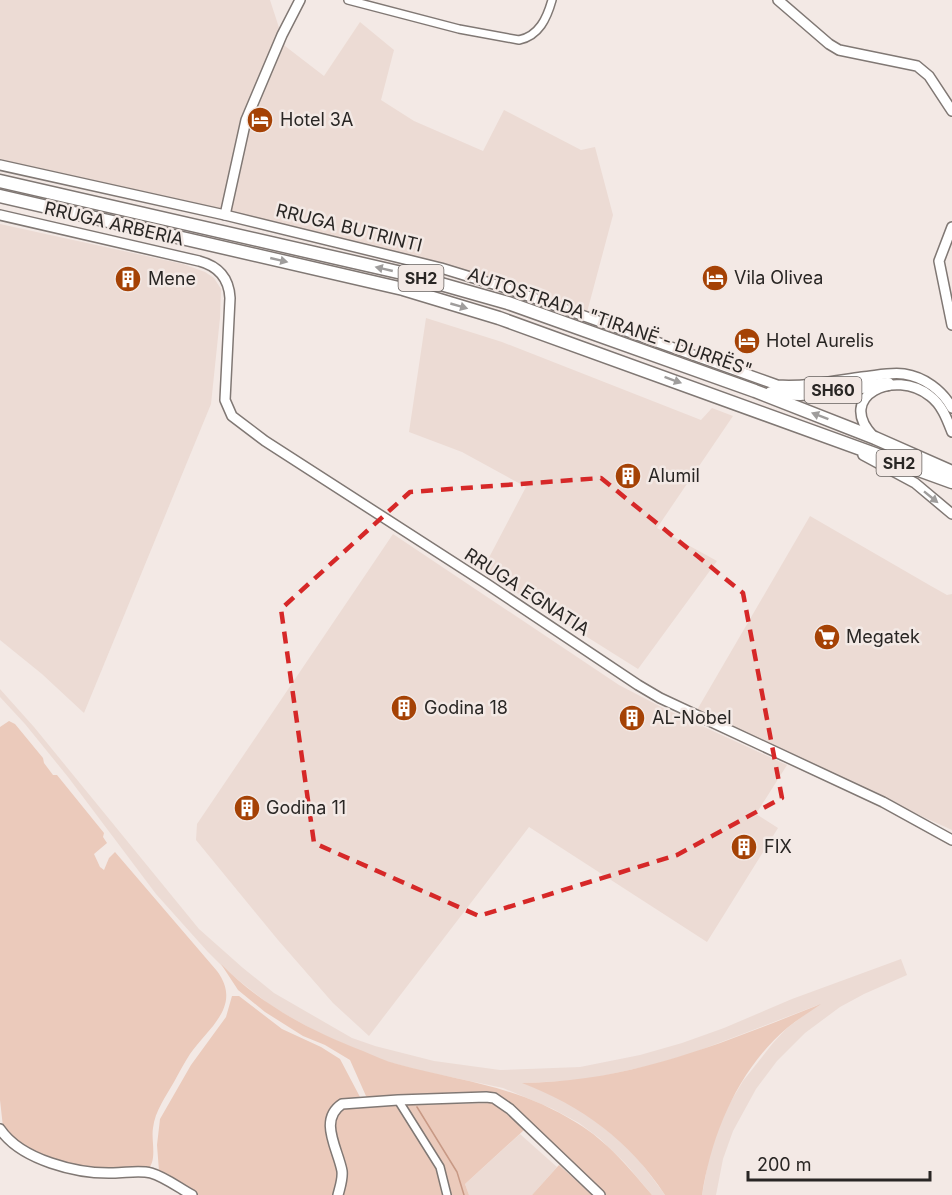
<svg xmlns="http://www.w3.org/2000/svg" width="952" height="1195" font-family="Inter,sans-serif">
	<rect width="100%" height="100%" fill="#f3e9e5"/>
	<!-- built -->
	<g fill="#ecdbd4">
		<path d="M0 0H270L285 46 324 76 360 22 394 50 381 100 414 121 483 151 504 110 581 150 595 147 613 215 586 316 441 268 0 165Z"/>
		<path d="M0 224 183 264 205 272 214 278 221 289 220 318 211 404 84 713 42 674 0 640Z"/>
		<path d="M426 318 502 342 701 420 712 408 733 416 657 528 717 561 638 669 482 571 526 487 462 452 409 432Z"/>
		<path d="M810 516 931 586 947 595 952 594V830L761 743V741L697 710Z"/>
		<path d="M393 534 619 685 665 709 787 765 756 814 778 828 707 942 529 827 369 1036 333 1003 278 940 196 840 197 824Z"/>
		<path d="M0 689 34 727 199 929 243 968 274 993 352 1038 375 1046 434 1061 500 1070 580 1067 640 1055 682 1043 724 1028 792 999 901 959 907 975 864 994 840 1007 805 1033 777 1061 756 1089 733 1131 723 1159 716 1195H702L710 1152 722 1118 731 1101 743 1081 773 1043 787 1028 818 1005 690 1054 652 1065 584 1080 524 1083 566 1101 583 1112 618 1139 634 1153 665 1195H652L625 1163 599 1138 579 1123 553 1109 503 1088 422 1071 381 1060 319 1033 274 1008 252 991 227 971 207 951 156 894 68 777 25 724 0 697Z"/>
		<path d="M520 1134 557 1167 532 1195H469L465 1184Z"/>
	</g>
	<!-- green -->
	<g fill="#ebcabb">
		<path d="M9 721 15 724 43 758 44 763 53 775H57L104 833 103 837 107 843 94 854 100 867 104 870 109 858 115 852 217 971C243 1006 208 1028 190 1054 184 1063 179 1073 174 1082 166 1096 155 1111 153 1128 151 1140 157 1158 149 1168L95 1170 57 1163 12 1139 3 1127 0 1100V727Z"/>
		<path d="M221 964C261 1005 311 1031 363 1051 375 1056 385 1061 397 1064 463 1082 516 1085 577 1123 607 1141 630 1169 652 1195H606L501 1098H370L366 1096 350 1060 325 1045 303 1036 265 1012 238 990Z"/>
		<path d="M232 996H239L282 1029 321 1047 340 1059 360 1097V1106L492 1103 497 1105 524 1130 465 1184 469 1195H195L159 1171 157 1145 160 1119 191 1065 226 1017Z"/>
		<path d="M821 1004C810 1012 798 1019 787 1028 738 1070 712 1133 702 1195H665C630 1141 582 1106 522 1083 631 1082 722 1043 821 1004Z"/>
		<path d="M559 1165 592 1195H532Z"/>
	</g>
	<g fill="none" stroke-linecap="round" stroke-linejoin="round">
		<!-- stream -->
		<path stroke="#c89985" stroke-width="1.5" d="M417 1107 457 1172 464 1195"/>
		<defs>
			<g id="street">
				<path d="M348 0 459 29 519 40C539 36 547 18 552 0"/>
				<path d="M398 1100 440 1167 447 1195"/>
			</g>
			<g id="secondary">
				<path d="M778 0 829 44 839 50 917 66 929 76 952 111"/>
				<path d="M0 165 225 215 441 268 503 287 777 385C806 387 834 381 862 377 875 376 890 372 904 374 924 377 942 390 952 408"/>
				<path d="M0 215 199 261C218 266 229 278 230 298L225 400 232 416 265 441 487 584 638 685 660 698 883 802 952 840"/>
				<path d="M225 215 246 120 282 35 300 0"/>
				<path d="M952 227 939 261 952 325"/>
				<path d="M873 436C835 396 895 368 930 396 942 405 947 419 952 432"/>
				<path d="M863 455 915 483 952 514"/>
				<path d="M0 1129C21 1160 77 1174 113 1173 126 1173 139 1170 151 1173 165 1177 179 1188 192 1195"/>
				<path d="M338 1195C340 1187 343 1179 342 1171 338 1149 318 1120 342 1104L398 1100 486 1097 494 1098 510 1109 600 1195"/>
			</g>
			<g id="highway">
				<path d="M0 181 402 273 508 303 755 391 875 438 952 472"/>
				<path d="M0 196 403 289 499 318 952 482"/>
				<path d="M771 393 800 394 888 384"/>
			</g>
		</defs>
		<!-- street casing -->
		<use href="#street" stroke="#807874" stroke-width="10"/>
		<!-- secondary casing -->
		<use href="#secondary" stroke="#807874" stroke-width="12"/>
		<!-- highway casing -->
		<use href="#highway" stroke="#807874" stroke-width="15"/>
		<!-- street -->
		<use href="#street" stroke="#fff" stroke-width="7"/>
		<!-- secondary -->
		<use href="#secondary" stroke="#fff" stroke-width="9"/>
		<!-- highway -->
		<use href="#highway" stroke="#fff" stroke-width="12"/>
	</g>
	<!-- one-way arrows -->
	<defs><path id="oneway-solid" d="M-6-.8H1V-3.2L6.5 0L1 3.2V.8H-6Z" transform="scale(1.5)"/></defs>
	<g fill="#9f9d9c">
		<use href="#oneway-solid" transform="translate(279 260) rotate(13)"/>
		<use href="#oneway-solid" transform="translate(384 269) rotate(-167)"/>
		<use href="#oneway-solid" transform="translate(459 306) rotate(16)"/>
		<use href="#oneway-solid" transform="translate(673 380) rotate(20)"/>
		<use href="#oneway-solid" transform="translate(820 416) rotate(-159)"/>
		<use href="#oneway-solid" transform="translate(931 497) rotate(39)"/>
	</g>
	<!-- marked area -->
	<path fill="none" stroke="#d62828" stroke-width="4.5" stroke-dasharray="12 8" stroke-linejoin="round" d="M601 478 743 593 782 798 677 855 479 916 314 843 281 609 410 492Z"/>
	<!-- icons -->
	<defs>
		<symbol id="hotel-disc" viewBox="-11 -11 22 22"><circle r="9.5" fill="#a54205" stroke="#f3e9e5"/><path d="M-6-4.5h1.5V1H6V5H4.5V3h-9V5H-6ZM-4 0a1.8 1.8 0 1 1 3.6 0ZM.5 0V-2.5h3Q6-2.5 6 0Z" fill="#fff"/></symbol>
		<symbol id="building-disc" viewBox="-11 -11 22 22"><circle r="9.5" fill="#a54205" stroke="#f3e9e5"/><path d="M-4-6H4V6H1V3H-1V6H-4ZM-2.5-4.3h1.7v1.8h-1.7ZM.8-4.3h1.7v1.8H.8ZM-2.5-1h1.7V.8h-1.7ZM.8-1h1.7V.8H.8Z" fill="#fff"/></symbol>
		<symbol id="supermarket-disc" viewBox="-11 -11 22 22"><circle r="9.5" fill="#a54205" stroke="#f3e9e5"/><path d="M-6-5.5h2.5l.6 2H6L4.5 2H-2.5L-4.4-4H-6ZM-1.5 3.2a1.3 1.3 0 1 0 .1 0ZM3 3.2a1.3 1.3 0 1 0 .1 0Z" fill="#fff"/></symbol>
	</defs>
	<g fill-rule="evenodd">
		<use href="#hotel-disc" x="245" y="105" width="30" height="30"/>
		<use href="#hotel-disc" x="700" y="263" width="30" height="30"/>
		<use href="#building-disc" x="113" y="264" width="30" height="30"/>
		<use href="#hotel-disc" x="732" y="326" width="30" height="30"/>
		<use href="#building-disc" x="613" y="461" width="30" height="30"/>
		<use href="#supermarket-disc" x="812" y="622" width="30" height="30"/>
		<use href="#building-disc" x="389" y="693" width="30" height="30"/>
		<use href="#building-disc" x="617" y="703" width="30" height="30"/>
		<use href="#building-disc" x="232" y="793" width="30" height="30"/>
		<use href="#building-disc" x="729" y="832" width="30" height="30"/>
	</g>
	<g text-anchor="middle" stroke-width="5" stroke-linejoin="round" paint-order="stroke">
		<!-- shield labels -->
		<g fill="#f3e9e5" stroke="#66605e" stroke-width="1.5">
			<rect x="398.5" y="265" width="45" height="26" rx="4.5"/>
			<rect x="804.5" y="377" width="57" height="26" rx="4.5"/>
			<rect x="876.5" y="450" width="45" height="26" rx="4.5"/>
		</g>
		<g font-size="16" font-weight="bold" fill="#292624">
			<text x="421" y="284">SH2</text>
			<text x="833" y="396">SH60</text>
			<text x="899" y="469">SH2</text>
		</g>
		<!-- poi labels -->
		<g font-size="18" fill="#292624" stroke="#f3e9e5" text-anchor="start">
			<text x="280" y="126">Hotel 3A</text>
			<text x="734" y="284">Vila Olivea</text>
			<text x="148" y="285">Mene</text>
			<text x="766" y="347">Hotel Aurelis</text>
			<text x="648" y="482">Alumil</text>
			<text x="846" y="643">Megatek</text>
			<text x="424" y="714">Godina 18</text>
			<text x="652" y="724">AL-Nobel</text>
			<text x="266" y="814">Godina 11</text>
			<text x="764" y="853">FIX</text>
		</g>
		<!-- street labels -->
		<g font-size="18" fill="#292624" stroke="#f3e9e5">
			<text transform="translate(114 224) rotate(13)" y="6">RRUGA ARBERIA</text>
			<text transform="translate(349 228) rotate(14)" y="6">RRUGA BUTRINTI</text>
			<text transform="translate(610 322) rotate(19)" y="6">AUTOSTRADA "TIRANË - DURRËS"</text>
			<text transform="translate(527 592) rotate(33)" y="6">RRUGA EGNATIA</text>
		</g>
	</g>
	<!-- scale -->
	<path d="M748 1171v9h182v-9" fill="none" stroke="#292624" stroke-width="3"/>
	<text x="757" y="1171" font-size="18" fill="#292624" stroke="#f3e9e5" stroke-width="4.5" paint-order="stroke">200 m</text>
</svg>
